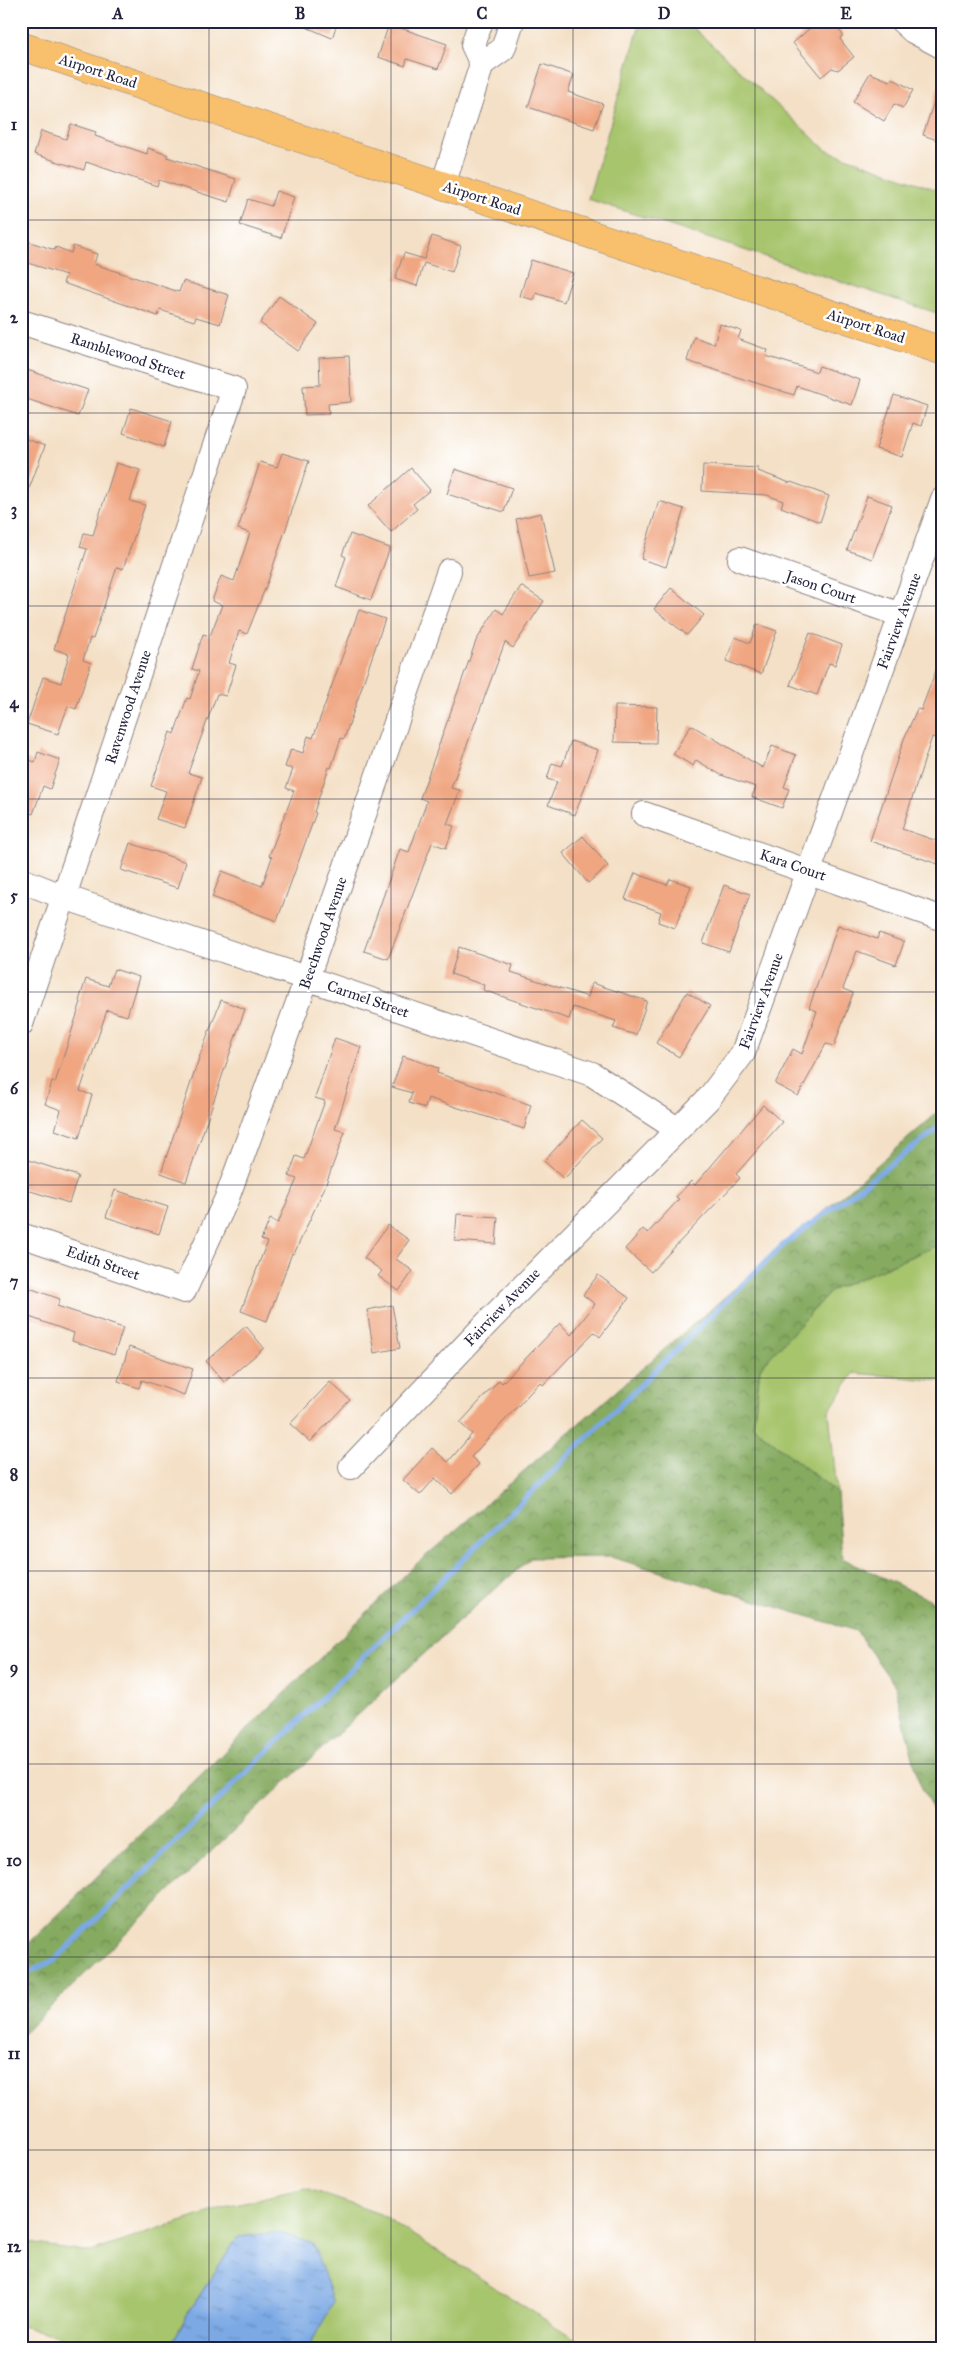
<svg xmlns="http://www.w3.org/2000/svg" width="964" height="2370" font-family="'IM FELL Great Primer',serif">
	<defs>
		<pattern id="forest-crowns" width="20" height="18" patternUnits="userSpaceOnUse" patternTransform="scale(1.25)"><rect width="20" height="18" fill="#85aa60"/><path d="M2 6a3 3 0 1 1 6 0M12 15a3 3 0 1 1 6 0" fill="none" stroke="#6c8a50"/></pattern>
		<pattern id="water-ripples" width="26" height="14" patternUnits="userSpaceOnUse" patternTransform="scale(1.25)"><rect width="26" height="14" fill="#7ba9e4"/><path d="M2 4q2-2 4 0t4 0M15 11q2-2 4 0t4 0" fill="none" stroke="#6489ba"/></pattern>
	</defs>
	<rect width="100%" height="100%" fill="#fff"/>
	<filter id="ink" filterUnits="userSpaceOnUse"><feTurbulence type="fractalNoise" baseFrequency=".02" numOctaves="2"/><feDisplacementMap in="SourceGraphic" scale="10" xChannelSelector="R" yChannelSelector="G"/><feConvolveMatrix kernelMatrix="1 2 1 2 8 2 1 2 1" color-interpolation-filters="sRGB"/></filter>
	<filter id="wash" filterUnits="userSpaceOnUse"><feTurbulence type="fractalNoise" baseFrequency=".0096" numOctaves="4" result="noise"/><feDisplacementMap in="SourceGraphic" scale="20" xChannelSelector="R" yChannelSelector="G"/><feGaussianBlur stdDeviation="1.12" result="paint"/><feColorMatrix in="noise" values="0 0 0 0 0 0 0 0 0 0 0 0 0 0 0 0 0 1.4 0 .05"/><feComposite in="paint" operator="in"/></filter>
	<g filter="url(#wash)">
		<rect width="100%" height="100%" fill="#f4e0c6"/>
		<!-- green -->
		<g fill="#a7c56d" stroke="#647454">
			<path d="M641 21H686L826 150 943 192V315L588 199Z"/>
			<path d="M943 1243V1381L854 1373 829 1411 837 1493 753 1426 760 1368 832 1290Z"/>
			<path d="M305 2188 380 2214 577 2340 578 2349H483L469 2345 463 2349H311L238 2237 188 2313 169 2349H58L59 2336 21 2326V2242L91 2252 231 2205Z"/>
		</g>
		<!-- forest -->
		<path fill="url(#forest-crowns)" stroke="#54664e" d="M943 1108V1243L832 1290 760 1368 753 1426 837 1493 842 1558 943 1606V1830L919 1782 895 1686 856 1631 611 1557 531 1558 468 1613 206 1856 21 2036V1951L413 1567Z"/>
		<!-- water -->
		<path fill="url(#water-ripples)" stroke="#4e6690" d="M278 2232 313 2244 334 2302 310 2345 311 2349H169L188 2313 238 2237Z"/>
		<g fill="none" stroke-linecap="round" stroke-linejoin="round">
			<!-- stream -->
			<path stroke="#7ba9e4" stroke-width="5.5" d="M21 1976 56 1959 782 1246 943 1125"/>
		</g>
		<g id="blocks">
			<!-- building -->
			<g fill="#f0a681">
				<path d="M292 21H338L332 38Z"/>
				<path d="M818 21H832L843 35 840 39 854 57 838 70 832 68 821 77 793 43Z"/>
				<path d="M389 24 447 44 438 69 407 59 405 66 378 57Z"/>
				<path d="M542 64 574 75 568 92 603 104 594 129 528 107Z"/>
				<path d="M870 73 890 81 892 78 913 90 903 108 894 104 884 121 853 102Z"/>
				<path d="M940 83 943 84V142L923 135Z"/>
				<path d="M71 124 96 132 95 136 147 154 148 148 168 155 167 157 236 179 229 202 159 180 157 186 86 162 84 170 34 154 41 131 66 139Z"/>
				<path d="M276 191 294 197 281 238 240 225 248 199 271 206Z"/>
				<path d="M432 236 461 246 452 272 424 263 417 286 395 279 404 253 424 259Z"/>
				<path d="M21 239 55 250 56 247 71 253 73 246 97 254 94 264 179 292 183 281 229 295 220 324 196 317 194 321 160 310 158 316 63 283 66 275 21 261Z"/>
				<path d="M531 260 573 273 564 302 536 293 534 300 520 296Z"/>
				<path d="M279 296 318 324 298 351 260 323Z"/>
				<path d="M720 324 741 331 738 339 768 350 766 356 817 372 819 366 860 380 852 405 797 386 794 395 687 361 694 337 714 344Z"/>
				<path d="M349 356 351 402 328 404 329 414 305 415 303 386 320 385 319 358Z"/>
				<path d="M21 368 88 390 78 416 21 397Z"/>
				<path d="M894 395 927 406 921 426 913 423 902 457 876 449Z"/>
				<path d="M131 408 172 421 164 447 123 433Z"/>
				<path d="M21 437 45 446 23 505H21Z"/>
				<path d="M282 453 309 461 268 581 247 634 239 631 229 663 236 665 226 696 217 694 188 773 202 777 185 828 156 819 166 791 151 786 170 732 174 734 187 698 190 699 199 671 192 669 203 634 210 636 222 605 212 601 221 576 234 581 250 533 238 529 260 462 277 467Z"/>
				<path d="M116 463 140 470 130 501 145 505 123 569 117 567 93 639 90 638 83 660 91 663 76 709 68 706 58 734 27 724 43 677 61 683 69 654 54 649 87 549 80 547 84 533 93 535Z"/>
				<path d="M703 465 758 468V471L790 483 791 482 829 496 820 522 781 507 783 501 767 495 702 491Z"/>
				<path d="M411 468 430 490 413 504 417 509 391 532 368 506Z"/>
				<path d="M455 469 512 488 504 512 447 494Z"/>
				<path d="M867 496 892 505 872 559 847 550Z"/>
				<path d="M659 501 684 509 666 567 641 559Z"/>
				<path d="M541 513 555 573 529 578 516 519Z"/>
				<path d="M350 534 390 548 371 600 336 587 346 557 342 555Z"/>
				<path d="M521 586 544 601 513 648 505 642 451 788 460 790 447 824 454 826 446 848 432 843 388 959 364 951 400 849 409 852 427 801 420 798 476 641 496 609 503 614Z"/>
				<path d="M671 588 704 615 687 635 654 609Z"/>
				<path d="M359 610 385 619 344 739 341 738 331 768 329 767 314 812 316 813 277 921 212 897 222 871 262 886 272 857 269 856 294 791 286 788 293 769 285 767 291 749 303 753 308 736 313 738Z"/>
				<path d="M757 624 777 631 761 674 726 661 735 637 750 643Z"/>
				<path d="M810 633 842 645 835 665 829 663 817 695 790 685Z"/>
				<path d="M941 657 943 740 932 737 902 829 943 843 938 864 870 841 904 739 917 709 921 710Z"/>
				<path d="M615 706 657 707 656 743 614 742Z"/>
				<path d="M691 725 763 768 772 746 796 755 784 787 789 789 782 808 752 797 756 787 721 775 696 760 693 766 673 754Z"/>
				<path d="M571 741 598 750 575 815 548 805 557 782 547 779 552 763 562 766Z"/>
				<path d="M38 752 60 760 50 789 43 786 33 814 21 810V757L35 762Z"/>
				<path d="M583 836 608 866 588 883 563 853Z"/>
				<path d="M130 843 186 862 178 888 121 870Z"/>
				<path d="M635 873 667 885 670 879 691 886 675 928 658 922 661 912 625 899Z"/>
				<path d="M724 885 750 894 729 952 703 943Z"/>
				<path d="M838 925 877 939 879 933 904 942 896 965 857 951 843 989 853 993 834 1046 826 1044 798 1096 775 1084 793 1049 802 1054 817 1011 809 1008Z"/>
				<path d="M459 947 513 965 511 972 588 997 592 983 647 1001 636 1035 613 1028 616 1021 573 1007 569 1019 483 990 484 985 451 974Z"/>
				<path d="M114 969 139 977 127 1016 107 1010 80 1091 92 1095 79 1138 55 1130 61 1110 45 1104 52 1082 55 1083 81 1002 79 1001 86 979 108 986Z"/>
				<path d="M687 992 710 1006 679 1057 656 1043Z"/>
				<path d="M221 1000 245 1009 186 1182 161 1173 201 1052Z"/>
				<path d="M335 1038 361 1047 335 1129 345 1132 324 1189 294 1254 292 1253 267 1321 241 1311 267 1242 261 1240 270 1219 278 1223 297 1179 289 1176 296 1156 304 1159 325 1101 315 1098Z"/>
				<path d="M403 1056 438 1068 437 1073 531 1105 524 1129 428 1098 425 1108 409 1103 412 1093 392 1087Z"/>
				<path d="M763 1105 782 1122 736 1174 740 1178 651 1272 625 1249 643 1229 648 1233 679 1199 676 1197 691 1181 695 1185Z"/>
				<path d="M582 1120 602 1138 564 1179 544 1161Z"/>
				<path d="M25 1159 78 1176 69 1203 21 1188V1172Z"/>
				<path d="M115 1190 168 1207 159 1234 106 1217Z"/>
				<path d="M457 1214 498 1217 496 1244 455 1241Z"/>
				<path d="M388 1225 409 1240 396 1259 413 1271 399 1291 378 1276 382 1271 364 1258Z"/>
				<path d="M598 1275 629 1298 600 1337 594 1332 543 1385 540 1382 471 1457 479 1464 452 1494 435 1478 420 1495 403 1480 432 1448 448 1462 472 1434 460 1423 499 1380 502 1383 560 1323 571 1335 595 1304 583 1295Z"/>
				<path d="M21 1285 60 1299 57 1306 123 1328 114 1355 72 1341 74 1333 21 1314Z"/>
				<path d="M392 1305 400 1348 374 1353 367 1310Z"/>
				<path d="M246 1326 264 1348 224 1382 206 1361Z"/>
				<path d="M129 1347 193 1369 184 1395 142 1380 139 1388 118 1381Z"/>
				<path d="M330 1382 350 1400 310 1442 290 1424Z"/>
			</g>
		</g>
	</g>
	<g filter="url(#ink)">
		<use href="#blocks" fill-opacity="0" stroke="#8b8180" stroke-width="1"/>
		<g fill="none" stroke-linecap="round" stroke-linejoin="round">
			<defs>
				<g id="minor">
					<path d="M481 21 473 45 482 64"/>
					<path d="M902 21 913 31 943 47"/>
					<path d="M443 185 482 64 503 49 512 21"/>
					<path d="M21 322 234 389 21 1024"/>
					<path d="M740 559 901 615"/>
					<path d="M644 814 943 919"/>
					<path d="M21 880 64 897 592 1074 677 1129"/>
					<path d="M21 1235 184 1291 227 1198 307 978 449 571"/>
					<path d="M351 1467 486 1324 709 1098 743 1053 943 499"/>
				</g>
				<path id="major" d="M21 46 943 351"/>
			</defs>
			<!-- minor casing -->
			<use href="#minor" stroke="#8b8180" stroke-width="26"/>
			<!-- major casing -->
			<use href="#major" stroke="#8b8180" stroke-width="29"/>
			<!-- minor -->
			<use href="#minor" stroke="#fff" stroke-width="24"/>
			<!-- major -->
			<use href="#major" stroke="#f8bf6c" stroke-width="28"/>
		</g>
	</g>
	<!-- grid -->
	<path fill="none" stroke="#22223b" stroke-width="1" stroke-opacity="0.55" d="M209 21V2349M391 21V2349M573 21V2349M755 21V2349M21 220H943M21 413H943M21 606H943M21 799H943M21 992H943M21 1185H943M21 1378H943M21 1571H943M21 1764H943M21 1957H943M21 2150H943"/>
	<g text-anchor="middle" stroke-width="5" stroke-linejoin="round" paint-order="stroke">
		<!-- street labels -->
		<g font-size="15" fill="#22223b" stroke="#fff">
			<text transform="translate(98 71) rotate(18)" y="5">Airport Road</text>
			<text transform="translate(482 198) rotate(18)" y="5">Airport Road</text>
			<text transform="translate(866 326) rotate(18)" y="5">Airport Road</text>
			<text transform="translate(128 356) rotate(18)" y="5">Ramblewood Street</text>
			<text transform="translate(821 587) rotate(19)" y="5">Jason Court</text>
			<text transform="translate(899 621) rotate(-70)" y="5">Fairview Avenue</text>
			<text transform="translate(128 707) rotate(-72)" y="5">Ravenwood Avenue</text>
			<text transform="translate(793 865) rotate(19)" y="5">Kara Court</text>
			<text transform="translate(323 933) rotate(-71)" y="5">Beechwood Avenue</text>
			<text transform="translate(368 999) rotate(19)" y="5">Carmel Street</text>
			<text transform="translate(761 1001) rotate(-70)" y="5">Fairview Avenue</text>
			<text transform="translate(103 1263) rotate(19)" y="5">Edith Street</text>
			<text transform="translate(502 1307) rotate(-46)" y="5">Fairview Avenue</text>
		</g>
	</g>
	<!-- margin -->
	<rect width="964" height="2370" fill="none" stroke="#fff" stroke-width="55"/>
	<rect x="28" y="28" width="908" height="2314" fill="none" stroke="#22223b" stroke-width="2"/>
	<g font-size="16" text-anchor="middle" font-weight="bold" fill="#22223b">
		<text x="118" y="19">A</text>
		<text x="300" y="19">B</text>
		<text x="482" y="19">C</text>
		<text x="664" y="19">D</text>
		<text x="846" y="19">E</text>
		<text x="14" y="130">1</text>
		<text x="14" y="323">2</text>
		<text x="14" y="515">3</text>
		<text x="14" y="708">4</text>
		<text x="14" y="901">5</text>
		<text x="14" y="1094">6</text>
		<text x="14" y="1287">7</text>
		<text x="14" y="1480">8</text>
		<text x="14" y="1673">9</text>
		<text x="14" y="1866">10</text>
		<text x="14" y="2059">11</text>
		<text x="14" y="2252">12</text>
	</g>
</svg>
